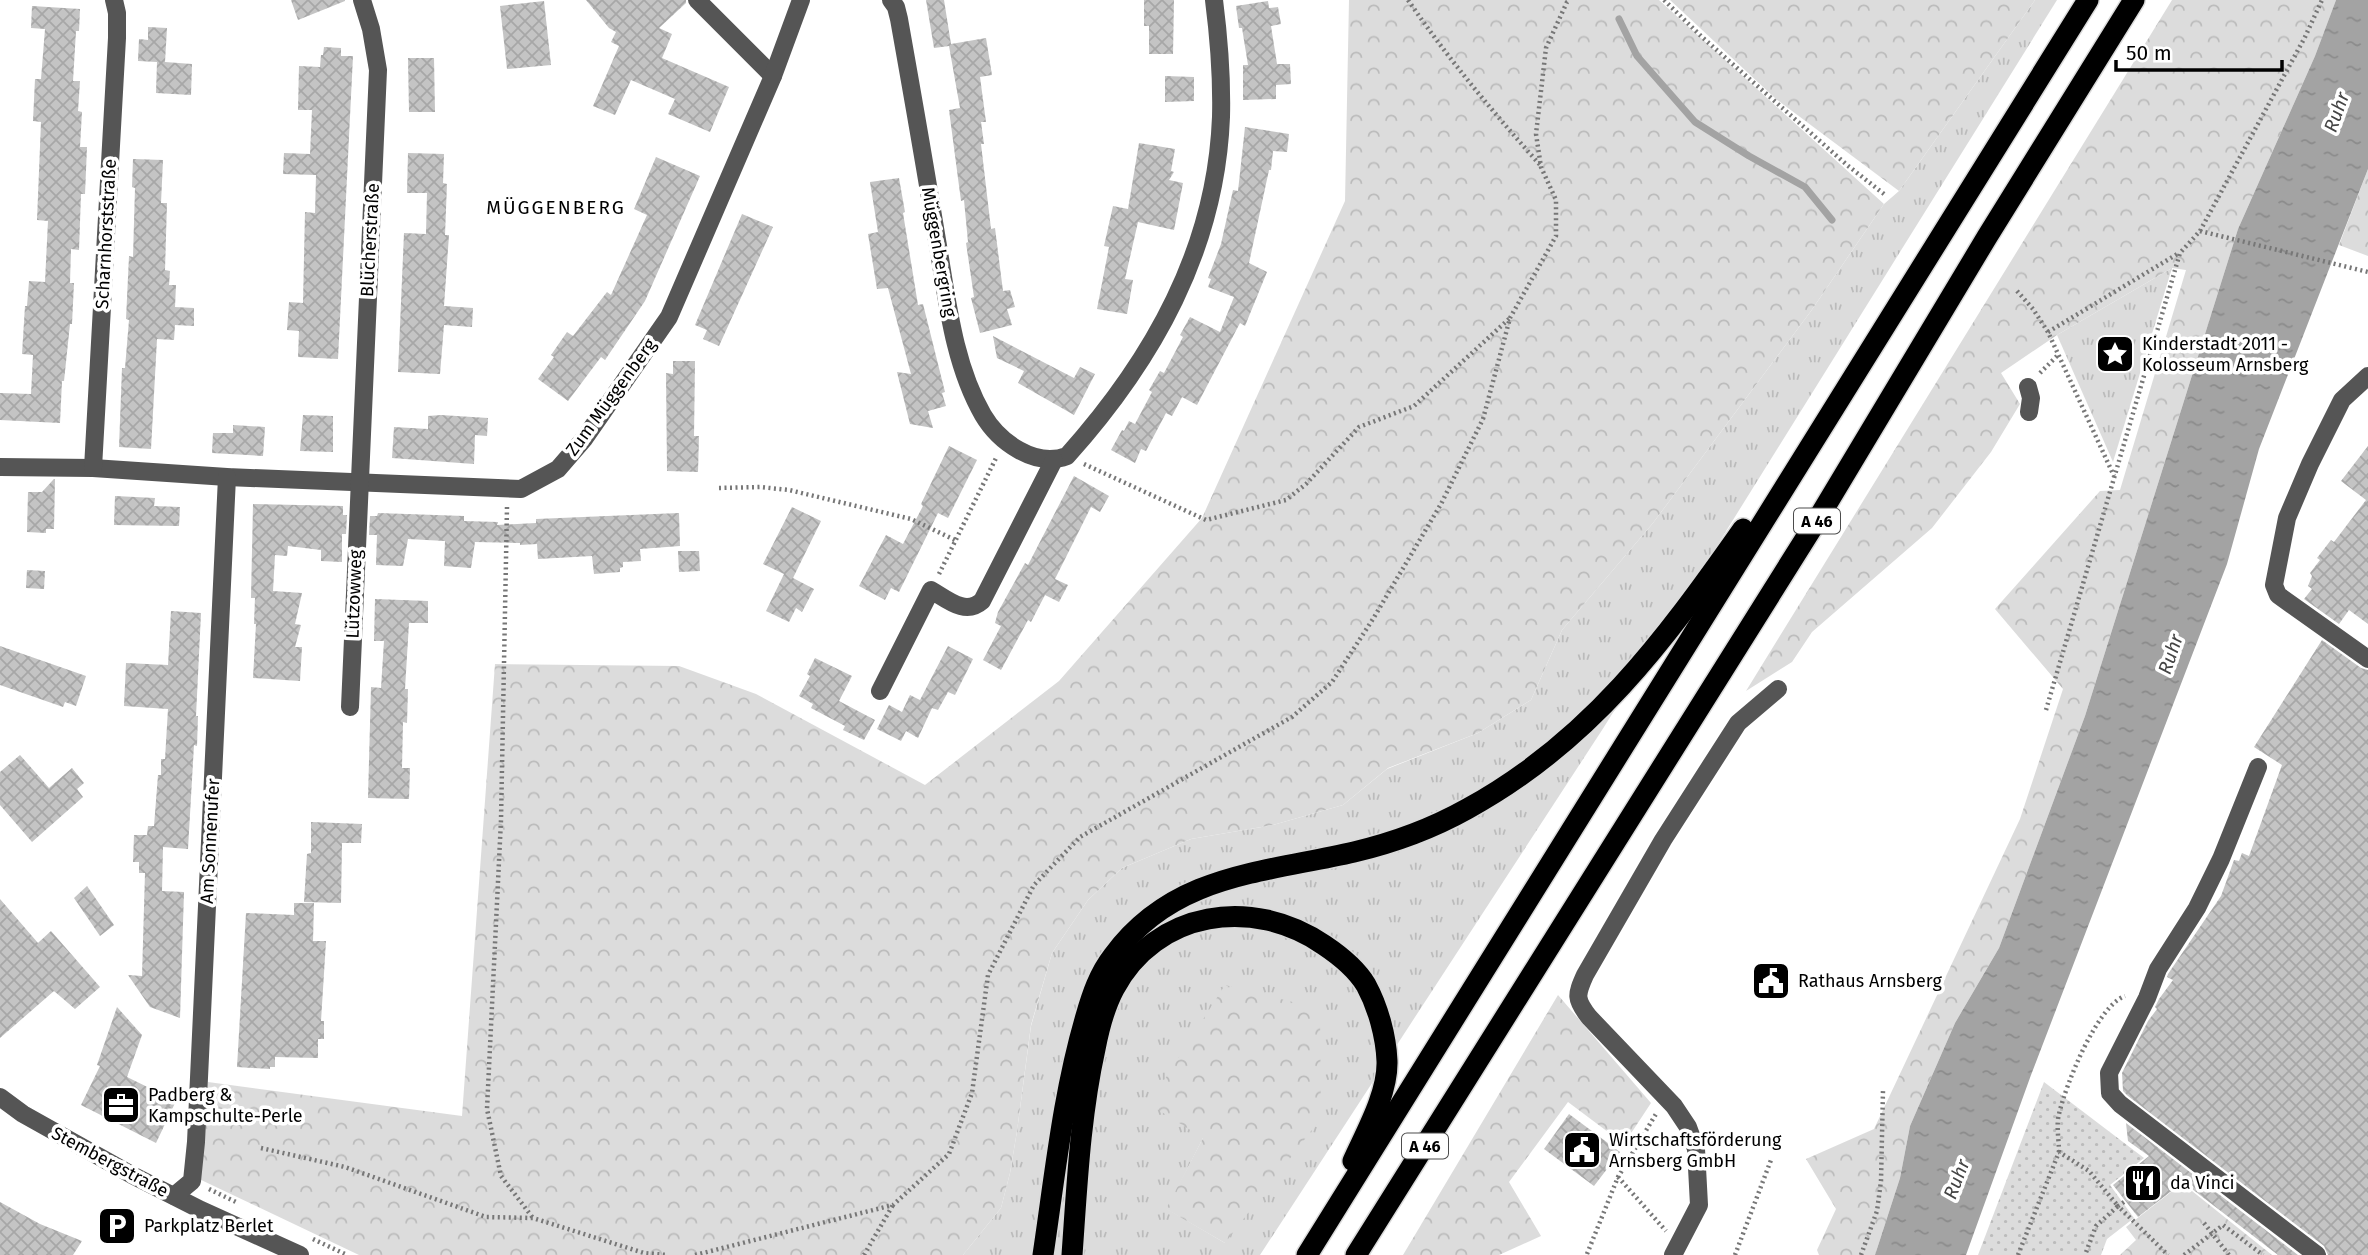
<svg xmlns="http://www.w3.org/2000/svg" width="2368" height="1255" font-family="'Fira Sans',sans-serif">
	<defs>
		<pattern id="grass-tufts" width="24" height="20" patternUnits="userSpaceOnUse" patternTransform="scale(1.75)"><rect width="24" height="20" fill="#dcdcdc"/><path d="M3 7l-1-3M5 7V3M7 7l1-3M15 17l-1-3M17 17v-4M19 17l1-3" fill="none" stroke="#bbb"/></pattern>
		<pattern id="forest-crowns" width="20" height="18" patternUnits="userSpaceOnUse" patternTransform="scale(1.75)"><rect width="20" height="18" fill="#dcdcdc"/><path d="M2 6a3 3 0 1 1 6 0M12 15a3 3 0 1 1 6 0" fill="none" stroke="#bbb"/></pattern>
		<pattern id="garden-dots" width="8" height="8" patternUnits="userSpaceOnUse" patternTransform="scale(1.75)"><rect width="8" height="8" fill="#dcdcdc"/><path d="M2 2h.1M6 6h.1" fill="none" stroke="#bbb" stroke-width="1.8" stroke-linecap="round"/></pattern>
		<pattern id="water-ripples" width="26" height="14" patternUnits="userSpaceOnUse" patternTransform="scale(1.75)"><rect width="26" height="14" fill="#a3a3a3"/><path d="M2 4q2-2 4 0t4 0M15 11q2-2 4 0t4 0" fill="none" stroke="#8b8b8b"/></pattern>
		<pattern id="building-cross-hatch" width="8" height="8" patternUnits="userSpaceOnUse" patternTransform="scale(1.75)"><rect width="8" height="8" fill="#c4c4c4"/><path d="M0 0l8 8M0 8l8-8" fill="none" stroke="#a7a7a7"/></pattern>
	</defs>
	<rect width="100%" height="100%" fill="#fff"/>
	<!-- grass -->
	<g fill="url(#grass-tufts)" fill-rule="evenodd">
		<path d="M2035 0H2057L1604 727 1260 1255H963L1001 1208 1010 1173 1017 1131 1031 1026 1052 953 1088 900 1122 868 1191 839 1273 825 1343 805 1387 769 1478 733 1531 700 1562 630 1653 523 1811 311 1884 204 1899 191ZM1203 1138 1225 1243 1167 1209Z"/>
		<path d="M2172 268 2113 462 2057 335Z"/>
	</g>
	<!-- forest -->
	<g fill="url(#forest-crowns)">
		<path d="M1349 0H1659L1884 204 1811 311 1653 523 1562 630 1531 700 1478 733 1388 768 1343 805 1273 825 1191 839 1122 868 1088 900 1052 953 1031 1025 1017 1131 1010 1173 1001 1208 963 1255H359L197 1178 208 1082 462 1116 495 664 679 666 756 694 925 785 1059 681 1202 518 1345 201Z"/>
		<path d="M1670 0H2035L1899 191 1776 99Z"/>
		<path d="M2172 0H2336L2315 56 2238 229 2085 716 1999 948 1955 1023 1910 1126 1900 1178 1875 1255H1819L1817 1250 1836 1209 1806 1159 1874 1129 2020 819 2063 689 1995 609 2100 491 2120 490 2186 270 2172 268 2057 335 2001 373 2020 404 1991 452 1932 528 1812 632 1792 662 1746 691Z"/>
		<path d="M2368 169V256L2339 245Z"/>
		<path d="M1225 985 1320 1009 1321 1118 1225 1243 1166 1209 1203 1138 1149 1104Z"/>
		<path d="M1558 995 1651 1103 1624 1144 1568 1102 1509 1182 1541 1236 1499 1255H1403Z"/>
		<path d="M2177 1179 2272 1255H2120L2136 1240 2126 1227 2171 1192 2167 1186Z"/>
	</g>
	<!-- garden -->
	<path fill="url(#garden-dots)" d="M2044 1082 2144 1158 2110 1185 2134 1218 2107 1239 2101 1255H1978Z"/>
	<!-- water -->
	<path fill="url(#water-ripples)" d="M2336 0H2368V169L2259 449 2227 564 2031 1075 1966 1255H1875L1900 1178 1910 1126 1955 1023 1999 948 2085 716 2238 229 2315 56Z"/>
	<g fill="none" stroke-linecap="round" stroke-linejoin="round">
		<!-- stream -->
		<path stroke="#a3a3a3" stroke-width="7" d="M1619 19 1637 56 1695 122 1749 156 1805 187 1832 220"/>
	</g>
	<!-- building -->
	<g fill="url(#building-cross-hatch)">
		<path d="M291 0H345V1L298 20Z"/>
		<path d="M586 0H686V3L659 28 672 34 662 58 729 87 710 132 668 114 675 99 631 80 615 115 593 106 619 46 611 42 616 32 609 28Z"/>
		<path d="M926 0H944L951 44 986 38 992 75 980 77 986 122H981L984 144H981L991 229 995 228 1003 291 1010 290 1015 307 1007 309 1012 325 980 333 971 298 974 297 966 243 968 242 964 200 961 201 949 110 960 108 949 46 934 48Z"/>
		<path d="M1144 0H1174L1173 54H1149V26H1144Z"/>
		<path d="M544 1 551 65 507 69 500 6Z"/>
		<path d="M1268 1 1269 8 1278 7 1281 24 1271 26 1277 64H1290L1291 84 1276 85V99L1243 100V65H1248L1242 28H1239L1236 6Z"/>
		<path d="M32 6 80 9 79 31H76L73 81H80L78 111 82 112 80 147H87L85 194H81L79 250 71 249 70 283H74L72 324H70L64 381H62L60 423 0 420V393L31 394 33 355 22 354 25 306H27L29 281 45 282 48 221 37 220 41 122 33 121 35 79H41L45 29 31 28Z"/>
		<path d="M148 27 167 28 165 62 192 64 191 95 156 93 157 62 138 61 139 39 148 40Z"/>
		<path d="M324 47 341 48V56H353L338 359 298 357 299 331 287 330 289 302 303 303 305 212 315 213 316 175 283 174 284 153 310 154 312 110H298L299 66 320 67 321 55H323Z"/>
		<path d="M408 58H434L435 112H409Z"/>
		<path d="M1165 76 1194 77V101L1165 102Z"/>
		<path d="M1245 127 1289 134 1287 152 1273 151 1271 170H1269L1249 263 1267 272 1245 326 1240 323 1197 405 1182 397 1172 416 1166 413 1146 451 1141 449 1135 463 1111 450 1122 430 1124 431 1129 421 1135 424 1152 392 1149 390 1160 371 1164 373 1183 337 1180 335 1190 317 1220 332 1234 297 1208 287 1211 279 1208 278 1221 244 1233 190 1238 191Z"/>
		<path d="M1139 143 1175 149 1171 171 1174 172 1169 180 1183 183 1174 230 1138 222 1125 279 1133 280 1127 314 1097 309 1109 247 1104 246 1113 206 1128 209Z"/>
		<path d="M408 153 444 154 443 183 447 184 445 235H449L444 306 473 308 472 327 444 325 440 374 398 372 404 233 426 234 427 193H407Z"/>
		<path d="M656 157 700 176 645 301 605 360 601 357 568 401 538 379 554 357 551 355 567 332 573 336 607 292 611 295 647 215 634 209Z"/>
		<path d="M133 159 163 160 161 203H167L165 270 170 271 169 285H176L175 307 194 308V326L175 325 174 340 157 339 151 449 119 447 122 368H125L129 320 126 319 129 256 133 257 135 188 132 187Z"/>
		<path d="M899 178 905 212 903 213 918 305 923 304 945 392 942 393 946 406 928 411 933 428 910 424 897 372 911 374 888 288 877 289 868 234 878 232 870 182Z"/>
		<path d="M742 214 773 227 719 346 703 339 707 330 695 325Z"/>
		<path d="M993 336 1074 378 1080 367 1095 374 1074 415 1018 383 1024 371 997 358Z"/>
		<path d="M673 361H695L694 436H699L698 472 667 471 666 373 673 374Z"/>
		<path d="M303 415 333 416V452L300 451Z"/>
		<path d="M441 415 488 418 487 436 475 435 474 464 392 458 394 427 428 429V416Z"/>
		<path d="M233 425 265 427 263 456 212 453 213 433H233Z"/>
		<path d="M949 446 977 460 948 518 938 513 899 592 891 588 885 600 859 586 886 535 903 544 923 506 921 504Z"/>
		<path d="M2368 446V624L2349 610 2339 624 2304 599 2312 589 2308 586 2312 576 2310 573 2320 560 2317 558 2331 540 2334 542 2366 500 2341 481Z"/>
		<path d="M1074 476 1109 496 1100 512 1091 507 1055 579 1068 585 1059 602 1045 595 1031 622 1028 620 1001 670 983 660 1001 626 995 623 998 612 1025 563 1028 565Z"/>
		<path d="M54 479H55L54 529H46V533L27 532 28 492H42Z"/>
		<path d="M115 496 155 498 154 506 180 507 179 526 114 525Z"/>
		<path d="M253 504 343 506V515H347L346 534H342V562L321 561V550L288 546 287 556 275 555 273 591 302 593 295 624 301 625 295 647H302L300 681 253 678 256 624H254L255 598H251Z"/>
		<path d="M792 507 821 521 793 578 814 589 802 612 796 608 789 622 766 611 784 574 763 564Z"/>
		<path d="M378 513 464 516V521L498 522 497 525 536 523V519L679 513 680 546 640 549 641 561 623 562V567L620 568V572L594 574 592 556 538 559 537 544 520 545V543L475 542 471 568 444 566 445 541 408 539 403 566 376 565 377 535H369L370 516H377Z"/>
		<path d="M678 551H699L700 571 679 572Z"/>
		<path d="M27 570 45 571 44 589 26 588Z"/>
		<path d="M375 599 428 601V623H409L405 689H408L407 723 403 722 402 768H410L409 799 368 798 371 687 381 688 384 641H374Z"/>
		<path d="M171 611 201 613 196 716H198L197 746 194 745 188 849 163 847 162 891 184 892 180 1018 150 1007 128 975 142 976 145 873H139V862H133L134 835H147L148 826H154L158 775H161V759H165L168 709 124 706 126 663 168 665Z"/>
		<path d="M2322 640 2361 668 2368 670V1255H2328L2324 1246 2128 1096 2123 1091 2122 1073 2148 1021 2157 1009 2155 1007 2159 999 2173 980 2167 977 2168 974 2221 896 2234 860 2239 861 2242 853 2249 856 2282 765 2254 747Z"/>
		<path d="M0 646 86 676 76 706 65 702 63 707 0 685Z"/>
		<path d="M948 646 973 659 955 695 948 692 938 710 932 708 918 738 906 731 901 741 877 729 889 705 902 712 910 695 920 700Z"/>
		<path d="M815 658 852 676 839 701 875 720 864 740 843 730 845 726 811 708 813 704 799 696 810 676 807 674Z"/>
		<path d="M20 755 49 788 72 768 84 783 77 789 83 797 32 842 0 805V772Z"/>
		<path d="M311 822 362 824 361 843H342L341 903 304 902 307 854 311 853Z"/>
		<path d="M87 886 114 925 100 936 74 898Z"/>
		<path d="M0 899 38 943 51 931 100 987 75 1009 54 991 0 1038Z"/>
		<path d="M294 903H314L313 941H326L321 1021H324V1039H318V1058L275 1057V1067H270V1069L237 1067 246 913 294 915Z"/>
		<path d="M117 1007 142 1035 127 1077 176 1101 156 1143 81 1105 100 1066 97 1065Z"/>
		<path d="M1569 1114 1620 1152 1594 1186 1544 1149Z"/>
		<path d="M2126 1123 2298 1255H2278L2183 1182 2138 1217 2113 1185 2149 1156 2128 1141Z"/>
		<path d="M0 1202 40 1224 82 1241 73 1255H0Z"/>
	</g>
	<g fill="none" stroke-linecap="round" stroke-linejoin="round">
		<defs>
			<g id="highway">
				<path d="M1043 1255C1055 1175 1063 1094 1086 1016 1092 995 1099 974 1113 956 1173 874 1263 873 1354 852 1392 843 1433 828 1467 809 1590 742 1664 641 1743 529"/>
				<path d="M1072 1255C1077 1186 1080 1117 1095 1049 1099 1028 1104 1008 1114 989 1156 910 1253 896 1324 945 1339 955 1357 970 1366 985 1378 1007 1386 1036 1387 1061 1388 1094 1366 1132 1353 1161"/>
				<path d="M1307 1255 2088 0"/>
				<path d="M1356 1255 1819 517 1987 237 2134 0"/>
			</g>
		</defs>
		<!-- highway casing -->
		<use href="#highway" stroke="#dbdbdb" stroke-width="24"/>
		<!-- path -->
		<g stroke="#777" stroke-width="4.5" stroke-dasharray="2 3.5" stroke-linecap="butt">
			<path d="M1408 0C1449 60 1493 112 1541 166"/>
			<path d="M1664 0 1702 37 1847 165 1884 194"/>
			<path d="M2200 231 2368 272"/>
			<path d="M2017 291 2033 309 2048 332 2114 476"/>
			<path d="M2048 332 2179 253"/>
			<path d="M2040 373 2058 355"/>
			<path d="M1084 464 1206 520 1286 500 1306 484 1359 427 1414 406 1510 318"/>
			<path d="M719 488 760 487 789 490 911 519 955 540"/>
			<path d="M507 507 501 820 487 1109 501 1176 533 1218"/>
			<path d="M939 574 997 456"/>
			<path d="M2046 710 2180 253 2200 231 2305 37 2322 0"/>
			<path d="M261 1148 345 1167 486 1217 533 1218 644 1253 667 1255"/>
			<path d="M2059 1152C2059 1140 2056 1125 2059 1114 2066 1084 2097 1006 2125 996"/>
			<path d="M1618 1177 1666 1231"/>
			<path d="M209 1189 236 1202"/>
			<path d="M2124 1202 2118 1206 2168 1255"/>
			<path d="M2204 1223 2229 1255"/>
			<path d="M313 1239 347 1255"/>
			<path d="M1587 1254 1618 1177 1656 1114"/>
			<path d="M695 1255 893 1205 949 1154 972 1093 988 975 1034 885 1080 837 1292 717 1332 682 1373 619 1441 504 1483 419 1510 318 1556 236V200L1541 167 1536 134 1546 48 1567 2 1570 0"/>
			<path d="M864 1255 893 1205"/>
			<path d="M1735 1255 1771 1160"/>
			<path d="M1861 1255 1877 1211 1881 1181 1883 1090"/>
			<path d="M2018 1255 2059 1152 2089 1171 2118 1206 2096 1226 2085 1255"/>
			<path d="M2184 1255 2223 1225 2263 1255"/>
		</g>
		<!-- minor -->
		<g stroke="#555" stroke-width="18">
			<path d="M697 0 773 76"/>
			<path d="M891 0 896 7 899 19C912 92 925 166 937 240 947 298 953 363 983 415 999 442 1035 468 1067 456 1153 360 1216 249 1221 117 1222 78 1219 39 1214 0"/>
			<path d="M2368 376 2342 400 2310 464 2287 518 2274 585 2278 595 2368 659"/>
			<path d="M2028 387 2031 398 2029 412"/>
			<path d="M0 467 93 468 227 477 521 489 558 469 584 439 669 317 773 76 801 0"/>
			<path d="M93 468 117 38V13L114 0"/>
			<path d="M880 691 931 590C947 599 965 616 982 601L1054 460"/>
			<path d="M350 707 378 70 371 29 362 0"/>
			<path d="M2258 767 2221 859 2197 908 2158 969 2147 998 2109 1073 2110 1093 2120 1104 2317 1255"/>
			<path d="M0 1097 23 1114 132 1175 201 1210 300 1255"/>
			<path d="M174 1196 192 1181 196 1142 227 477"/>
			<path d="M1673 1255 1699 1205 1696 1149 1688 1127 1674 1106 1589 1017C1575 999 1576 995 1585 975L1663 840 1738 723 1778 689"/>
		</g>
		<!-- highway -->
		<use href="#highway" stroke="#000" stroke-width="21"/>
	</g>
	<!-- icons -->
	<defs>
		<symbol id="sight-square" viewBox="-11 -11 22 22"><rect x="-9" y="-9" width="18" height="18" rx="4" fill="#000" stroke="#fff"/><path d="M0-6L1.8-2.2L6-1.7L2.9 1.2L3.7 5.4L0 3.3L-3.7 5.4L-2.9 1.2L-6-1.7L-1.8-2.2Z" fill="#fff"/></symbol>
		<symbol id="civic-square" viewBox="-11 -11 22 22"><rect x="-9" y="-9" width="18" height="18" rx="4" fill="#000" stroke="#fff"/><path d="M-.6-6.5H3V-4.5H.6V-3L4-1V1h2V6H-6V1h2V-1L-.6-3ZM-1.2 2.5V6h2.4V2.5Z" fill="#fff"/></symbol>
		<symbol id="office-square" viewBox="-11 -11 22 22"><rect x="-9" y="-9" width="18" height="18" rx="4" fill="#000" stroke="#fff"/><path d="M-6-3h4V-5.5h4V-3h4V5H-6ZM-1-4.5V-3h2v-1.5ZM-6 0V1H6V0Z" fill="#fff"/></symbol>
		<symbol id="restaurant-square" viewBox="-11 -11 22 22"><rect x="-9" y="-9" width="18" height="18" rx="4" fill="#000" stroke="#fff"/><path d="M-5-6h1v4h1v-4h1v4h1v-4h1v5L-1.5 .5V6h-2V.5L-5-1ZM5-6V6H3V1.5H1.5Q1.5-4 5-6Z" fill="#fff"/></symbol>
		<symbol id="parking-square" viewBox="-11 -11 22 22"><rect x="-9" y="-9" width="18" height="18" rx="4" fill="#000" stroke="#fff"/><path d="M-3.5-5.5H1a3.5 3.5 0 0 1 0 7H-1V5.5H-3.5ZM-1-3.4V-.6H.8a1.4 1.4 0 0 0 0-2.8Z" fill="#fff"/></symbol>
	</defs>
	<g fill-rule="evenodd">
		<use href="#sight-square" x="2093" y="332" width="44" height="44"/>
		<use href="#civic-square" x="1749" y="959" width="44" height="44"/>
		<use href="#office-square" x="99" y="1083" width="44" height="44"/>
		<use href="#civic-square" x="1560" y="1128" width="44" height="44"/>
		<use href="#restaurant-square" x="2121" y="1161" width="44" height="44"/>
		<use href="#parking-square" x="95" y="1204" width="44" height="44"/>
	</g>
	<g text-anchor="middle" stroke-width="7" stroke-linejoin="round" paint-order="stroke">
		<!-- shield labels -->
		<g fill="#fff" stroke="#4c4c4c" stroke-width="2">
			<rect x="1794" y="508.5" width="46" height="25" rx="5"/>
			<rect x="1402" y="1133.5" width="46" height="25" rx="5"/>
		</g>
		<g font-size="16" font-weight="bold" fill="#000">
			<text x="1817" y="527">A 46</text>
			<text x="1425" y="1152">A 46</text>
		</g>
		<!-- street labels -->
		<g font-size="18" fill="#000" stroke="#fff">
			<text transform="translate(106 234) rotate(-87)" y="6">Scharnhorststraße</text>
			<text transform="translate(370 240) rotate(-87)" y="6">Blücherstraße</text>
			<text transform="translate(939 252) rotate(80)" y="6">Müggenbergring</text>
			<text transform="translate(611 397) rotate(-54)" y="6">Zum Müggenberg</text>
			<text transform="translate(354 594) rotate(-88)" y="6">Lützowweg</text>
			<text transform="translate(210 841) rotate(-87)" y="6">Am Sonnenufer</text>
			<text transform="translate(110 1162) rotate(28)" y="6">Stembergstraße</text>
		</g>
		<!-- poi labels -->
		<g font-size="18" fill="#000" stroke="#fff" text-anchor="start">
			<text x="2142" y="350">Kinderstadt 2011 -<tspan x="2142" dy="21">Kolosseum Arnsberg</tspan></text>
			<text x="1798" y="987">Rathaus Arnsberg</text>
			<text x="148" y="1101">Padberg &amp;<tspan x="148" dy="21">Kampschulte-Perle</tspan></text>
			<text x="1609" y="1146">Wirtschaftsförderung<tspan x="1609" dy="21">Arnsberg GmbH</tspan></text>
			<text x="2170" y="1189">da Vinci</text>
			<text x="144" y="1232">Parkplatz Berlet</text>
		</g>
		<!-- water labels -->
		<g font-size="19" font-style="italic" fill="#444" stroke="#fff">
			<text transform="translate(2336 112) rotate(-70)" y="7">Ruhr</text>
			<text transform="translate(2170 654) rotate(-71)" y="7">Ruhr</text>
			<text transform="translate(1956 1179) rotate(-69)" y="7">Ruhr</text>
		</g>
		<!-- neighbourhood labels -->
		<g font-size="19" letter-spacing="2" fill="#000" stroke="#fff">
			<text x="556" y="214">MÜGGENBERG</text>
		</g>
	</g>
	<!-- scale -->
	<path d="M2116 60v10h166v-10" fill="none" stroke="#000000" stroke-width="3.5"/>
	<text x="2126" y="60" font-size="21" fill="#000000" stroke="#ffffff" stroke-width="5" paint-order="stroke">50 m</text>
</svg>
